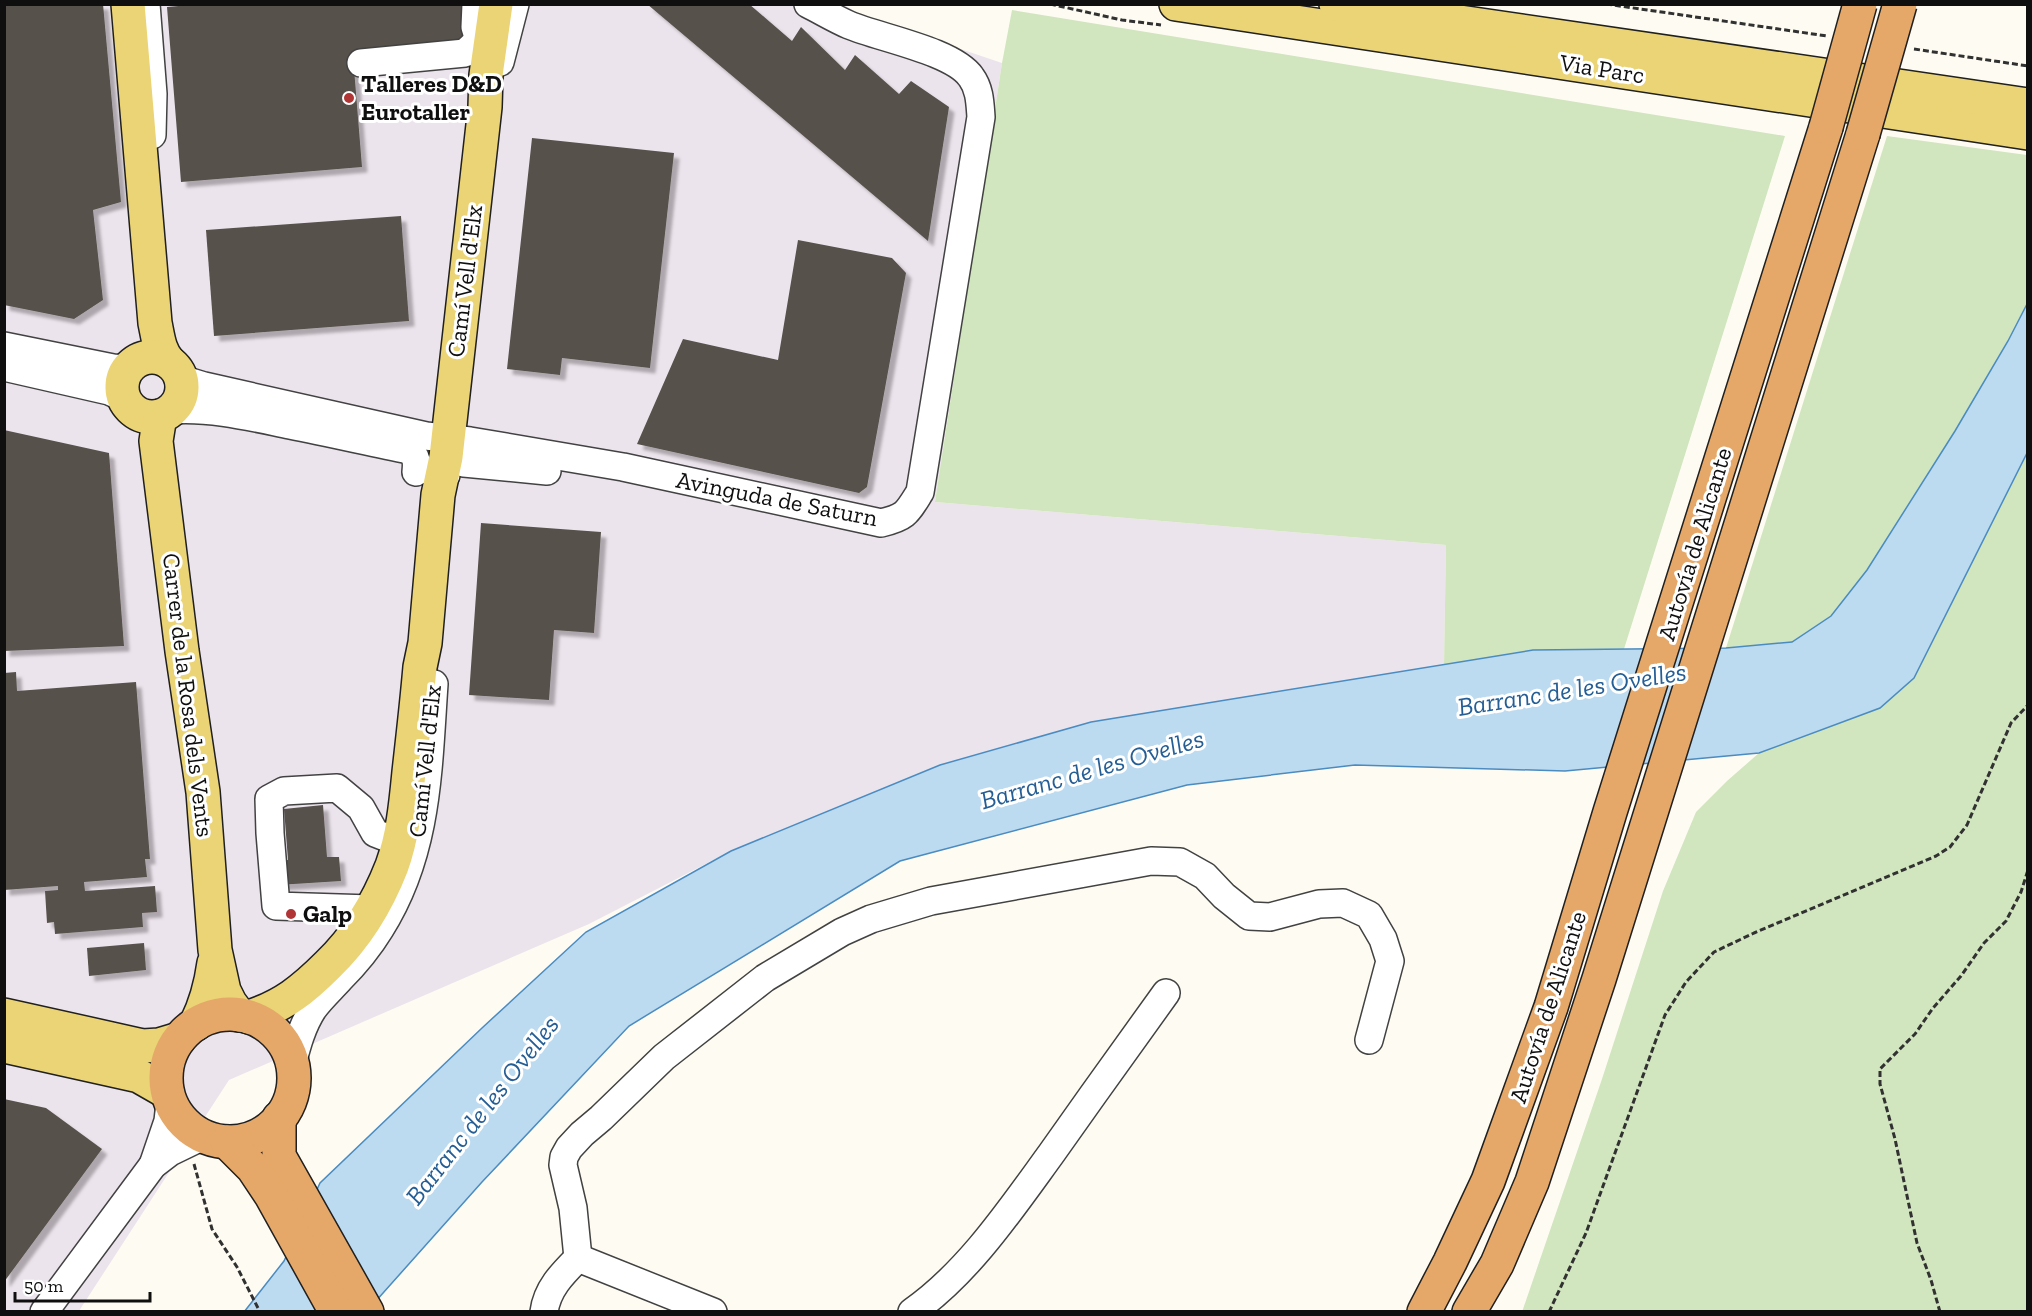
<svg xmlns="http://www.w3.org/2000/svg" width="2032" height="1316" font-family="'Zilla Slab',serif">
	<defs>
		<filter id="shadow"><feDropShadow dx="5.5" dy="5.5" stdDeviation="1.5" flood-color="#0004"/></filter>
	</defs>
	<rect width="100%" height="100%" fill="#fefcf2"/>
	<!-- industrial -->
	<path fill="#ece4ec" d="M5 5H844L863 16 1002 63 935 502 1446 545 1444 665 1091 722 940 765 731 851 589 924 229 1080 79 1311 5 1312Z"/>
	<!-- green -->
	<g fill="#d1e5bf">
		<path d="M1012 10 1785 136 1624 649 1533 650 1444 665 1446 545 935 502 1002 63Z"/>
		<path d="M1887 136 2027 155V304L2008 341 1955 431 1867 570 1831 616 1792 642 1726 648Z"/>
		<path d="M2027 453V1311L1522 1312 1602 1079 1663 891 1696 812 1727 781 1759 753 1880 708 1914 678Z"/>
	</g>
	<!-- water -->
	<path fill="#bcdaf0" stroke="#4a8bc0" stroke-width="1.5" d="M2027 304V453L1914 678 1880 708 1759 753 1565 771 1355 765 1187 785 900 861 629 1026 482 1182 367 1311 244 1312 284 1261 320 1183 482 1028 586 932 731 851 940 765 1091 722 1533 650 1726 648 1792 642 1831 616 1867 570 1955 431 2008 341Z"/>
	<!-- building -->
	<g fill="#57514c" filter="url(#shadow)">
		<path d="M4 4H103L121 202 93 210 103 300 74 319 4 305Z"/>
		<path d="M201 4H461L464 47 353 56 362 167 181 182 167 7Z"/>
		<path d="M647 4H749L792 41 801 27 845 70 855 55 899 94 911 81 949 107 928 241Z"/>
		<path d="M532 138 674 153 650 368 562 358 560 375 507 369Z"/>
		<path d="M401 216 409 321 214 336 206 230Z"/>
		<path d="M798 240 892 258 906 273 867 487 859 493 637 444 683 339 778 360Z"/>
		<path d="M4 430 109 453 124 646 4 651Z"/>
		<path d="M481 523 601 532 594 633 554 630 549 700 469 695Z"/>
		<path d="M16 672 17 691 136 682 150 859H145L147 877 84 882 85 891 155 886 157 912 142 913 143 927 55 934 54 922 47 923 45 891 58 890V886L4 890V673Z"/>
		<path d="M323 805 327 857H339L341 881 278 885 276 861 288 860 284 809Z"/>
		<path d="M144 943 146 970 89 976 87 948Z"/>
		<path d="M4 1099 46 1108 102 1149 4 1282Z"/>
	</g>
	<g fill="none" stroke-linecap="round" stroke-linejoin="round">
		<defs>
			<g id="minor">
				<path d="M146 4 153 94 152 135"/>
				<path d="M476 4 475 27 479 40 490 41"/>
				<path d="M500 62 515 4"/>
				<path d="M361 63 465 53 479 40"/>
				<path d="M4 346 113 368 128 369"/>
				<path d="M4 367 109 391 124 398"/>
				<path d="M181 379 204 386 426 436 470 441 623 467 881 523C906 517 907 513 920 492L981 117C980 104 980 89 971 77 953 51 880 38 849 25 835 19 822 11 808 4"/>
				<path d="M171 410C211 407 251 417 290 425 330 433 370 442 409 450 417 457 417 462 416 472"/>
				<path d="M446 475V457L464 463 547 471"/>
				<path d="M371 909 276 906 270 833 269 799 284 791 337 788 361 808 375 833 398 842"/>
				<path d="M292 1064C297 1045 302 1026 313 1009 321 998 331 989 340 979 355 964 369 947 380 929 428 853 428 771 434 684"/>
				<path d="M153 1165 168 1121 170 1103"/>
				<path d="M578 1258 573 1208 563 1165 564 1157 569 1148 582 1134 601 1118 664 1057 765 978 842 932 871 919 931 901 1151 861 1180 862 1205 876 1224 896 1249 916 1270 917 1319 904 1343 903 1369 915 1383 939 1390 961 1369 1040"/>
				<path d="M578 1258 713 1312"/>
				<path d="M44 1312 153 1165 170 1152 203 1136"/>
				<path d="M544 1312C547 1289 562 1274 578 1258"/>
				<path d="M912 1312C968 1273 1011 1209 1051 1154 1089 1100 1127 1047 1166 993"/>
			</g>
			<g id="major">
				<path d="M128 4 155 323C158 337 159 351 169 362"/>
				<path d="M1176 4 2028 133"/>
				<path d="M1336 4 2028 105"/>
				<circle cx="152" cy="387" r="30"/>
				<path d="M160 416 156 441 182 651 203 792 215 950 224 991 230 1003 239 1015"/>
				<path d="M4 1015 143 1046 159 1045 179 1039"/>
				<path d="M249 1017C283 1006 303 990 328 965 356 938 378 902 392 866 403 836 406 803 409 772 413 737 417 702 420 667L425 643 438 495 446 457 485 107 486 75 496 4"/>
				<path d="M196 1024C206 1004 211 985 214 963"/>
				<path d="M4 1046 139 1076 167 1092"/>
			</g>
			<g id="highway">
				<circle cx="230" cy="1078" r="64"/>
				<path d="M279 1118V1156L367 1312"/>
				<path d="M227 1142 253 1168 271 1195 336 1312"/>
				<path d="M1424 1312 1450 1262 1488 1181 1551 1007 1610 812 1826 127"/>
				<path d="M1469 1312 1497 1264 1532 1182 1599 979 1863 134"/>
			</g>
		</defs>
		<!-- minor casing -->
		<use href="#minor" stroke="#424242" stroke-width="30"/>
		<!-- major casing -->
		<use href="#major" stroke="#202020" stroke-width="36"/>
		<!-- highway casing -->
		<use href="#highway" stroke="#202020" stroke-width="36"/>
		<!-- path -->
		<g stroke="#313131" stroke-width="3" stroke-dasharray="6 3" stroke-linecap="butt">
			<path d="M1050 4 1122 20 1161 25"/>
			<path d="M1606 4 1827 36"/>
			<path d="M1914 49 2028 66"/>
			<path d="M194 1164 212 1229 237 1267 260 1312"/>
			<path d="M1549 1312 1586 1233 1665 1015 1686 982 1714 952 1754 933 1936 856 1950 847 1967 825 2011 723 2028 705"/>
			<path d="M1940 1312 1931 1280 1917 1243 1895 1139 1880 1084V1069L1915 1034 1933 1008 1961 976 1984 943 2006 921 2021 892 2028 870"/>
		</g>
		<!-- minor -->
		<use href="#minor" stroke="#fff" stroke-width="27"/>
		<!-- major -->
		<use href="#major" stroke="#ebd475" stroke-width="33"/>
		<!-- highway -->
		<use href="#highway" stroke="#e5a868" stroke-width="33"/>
		<defs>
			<g id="highway-bridge">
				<path d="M1826 127 1860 4"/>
				<path d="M1863 134 1900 4"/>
			</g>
		</defs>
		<!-- highway-bridge casing -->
		<use href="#highway-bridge" stroke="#202020" stroke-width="36" stroke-linecap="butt"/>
		<!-- highway-bridge -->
		<use href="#highway-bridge" stroke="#e5a868" stroke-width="33"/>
	</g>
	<!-- markers -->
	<g fill="#b13535" stroke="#fff" stroke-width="2">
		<circle cx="349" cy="98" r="6"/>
		<circle cx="291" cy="914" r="6"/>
	</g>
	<g text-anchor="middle" stroke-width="6" stroke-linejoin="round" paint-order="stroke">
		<!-- street labels -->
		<g font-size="24" fill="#0f0f0f" stroke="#fff">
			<text transform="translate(1602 69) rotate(9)" y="8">Via Parc</text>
			<text transform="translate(465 281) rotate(-83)" y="8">Camí Vell d'Elx</text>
			<text transform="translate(777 499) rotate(11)" y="8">Avinguda de Saturn</text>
			<text transform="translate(1695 544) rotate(-73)" y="8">Autovía de Alicante</text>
			<text transform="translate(188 695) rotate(83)" y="8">Carrer de la Rosa dels Vents</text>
			<text transform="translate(425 761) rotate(-84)" y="8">Camí Vell d'Elx</text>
			<text transform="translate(1548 1007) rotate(-72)" y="8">Autovía de Alicante</text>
		</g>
		<!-- poi labels -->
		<g font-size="24" font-weight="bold" fill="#0f0f0f" stroke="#fff" text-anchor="start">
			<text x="361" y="92">Talleres D&amp;D<tspan x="361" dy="28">Eurotaller</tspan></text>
			<text x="303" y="922">Galp</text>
		</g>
		<!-- water labels -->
		<g font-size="26" font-style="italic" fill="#245e95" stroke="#fff">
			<text transform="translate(1572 689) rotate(-9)" y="9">Barranc de les Ovelles</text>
			<text transform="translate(1092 769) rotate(-16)" y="9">Barranc de les Ovelles</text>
			<text transform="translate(482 1110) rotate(-52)" y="9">Barranc de les Ovelles</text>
		</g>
	</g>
	<!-- border -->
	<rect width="2032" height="1316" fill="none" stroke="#0f0f0f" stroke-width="12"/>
	<!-- scale -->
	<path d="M15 1292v9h135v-9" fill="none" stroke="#0f0f0f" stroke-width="3"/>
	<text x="24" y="1292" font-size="18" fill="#0f0f0f" stroke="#ffffff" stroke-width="4.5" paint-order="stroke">50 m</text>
</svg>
